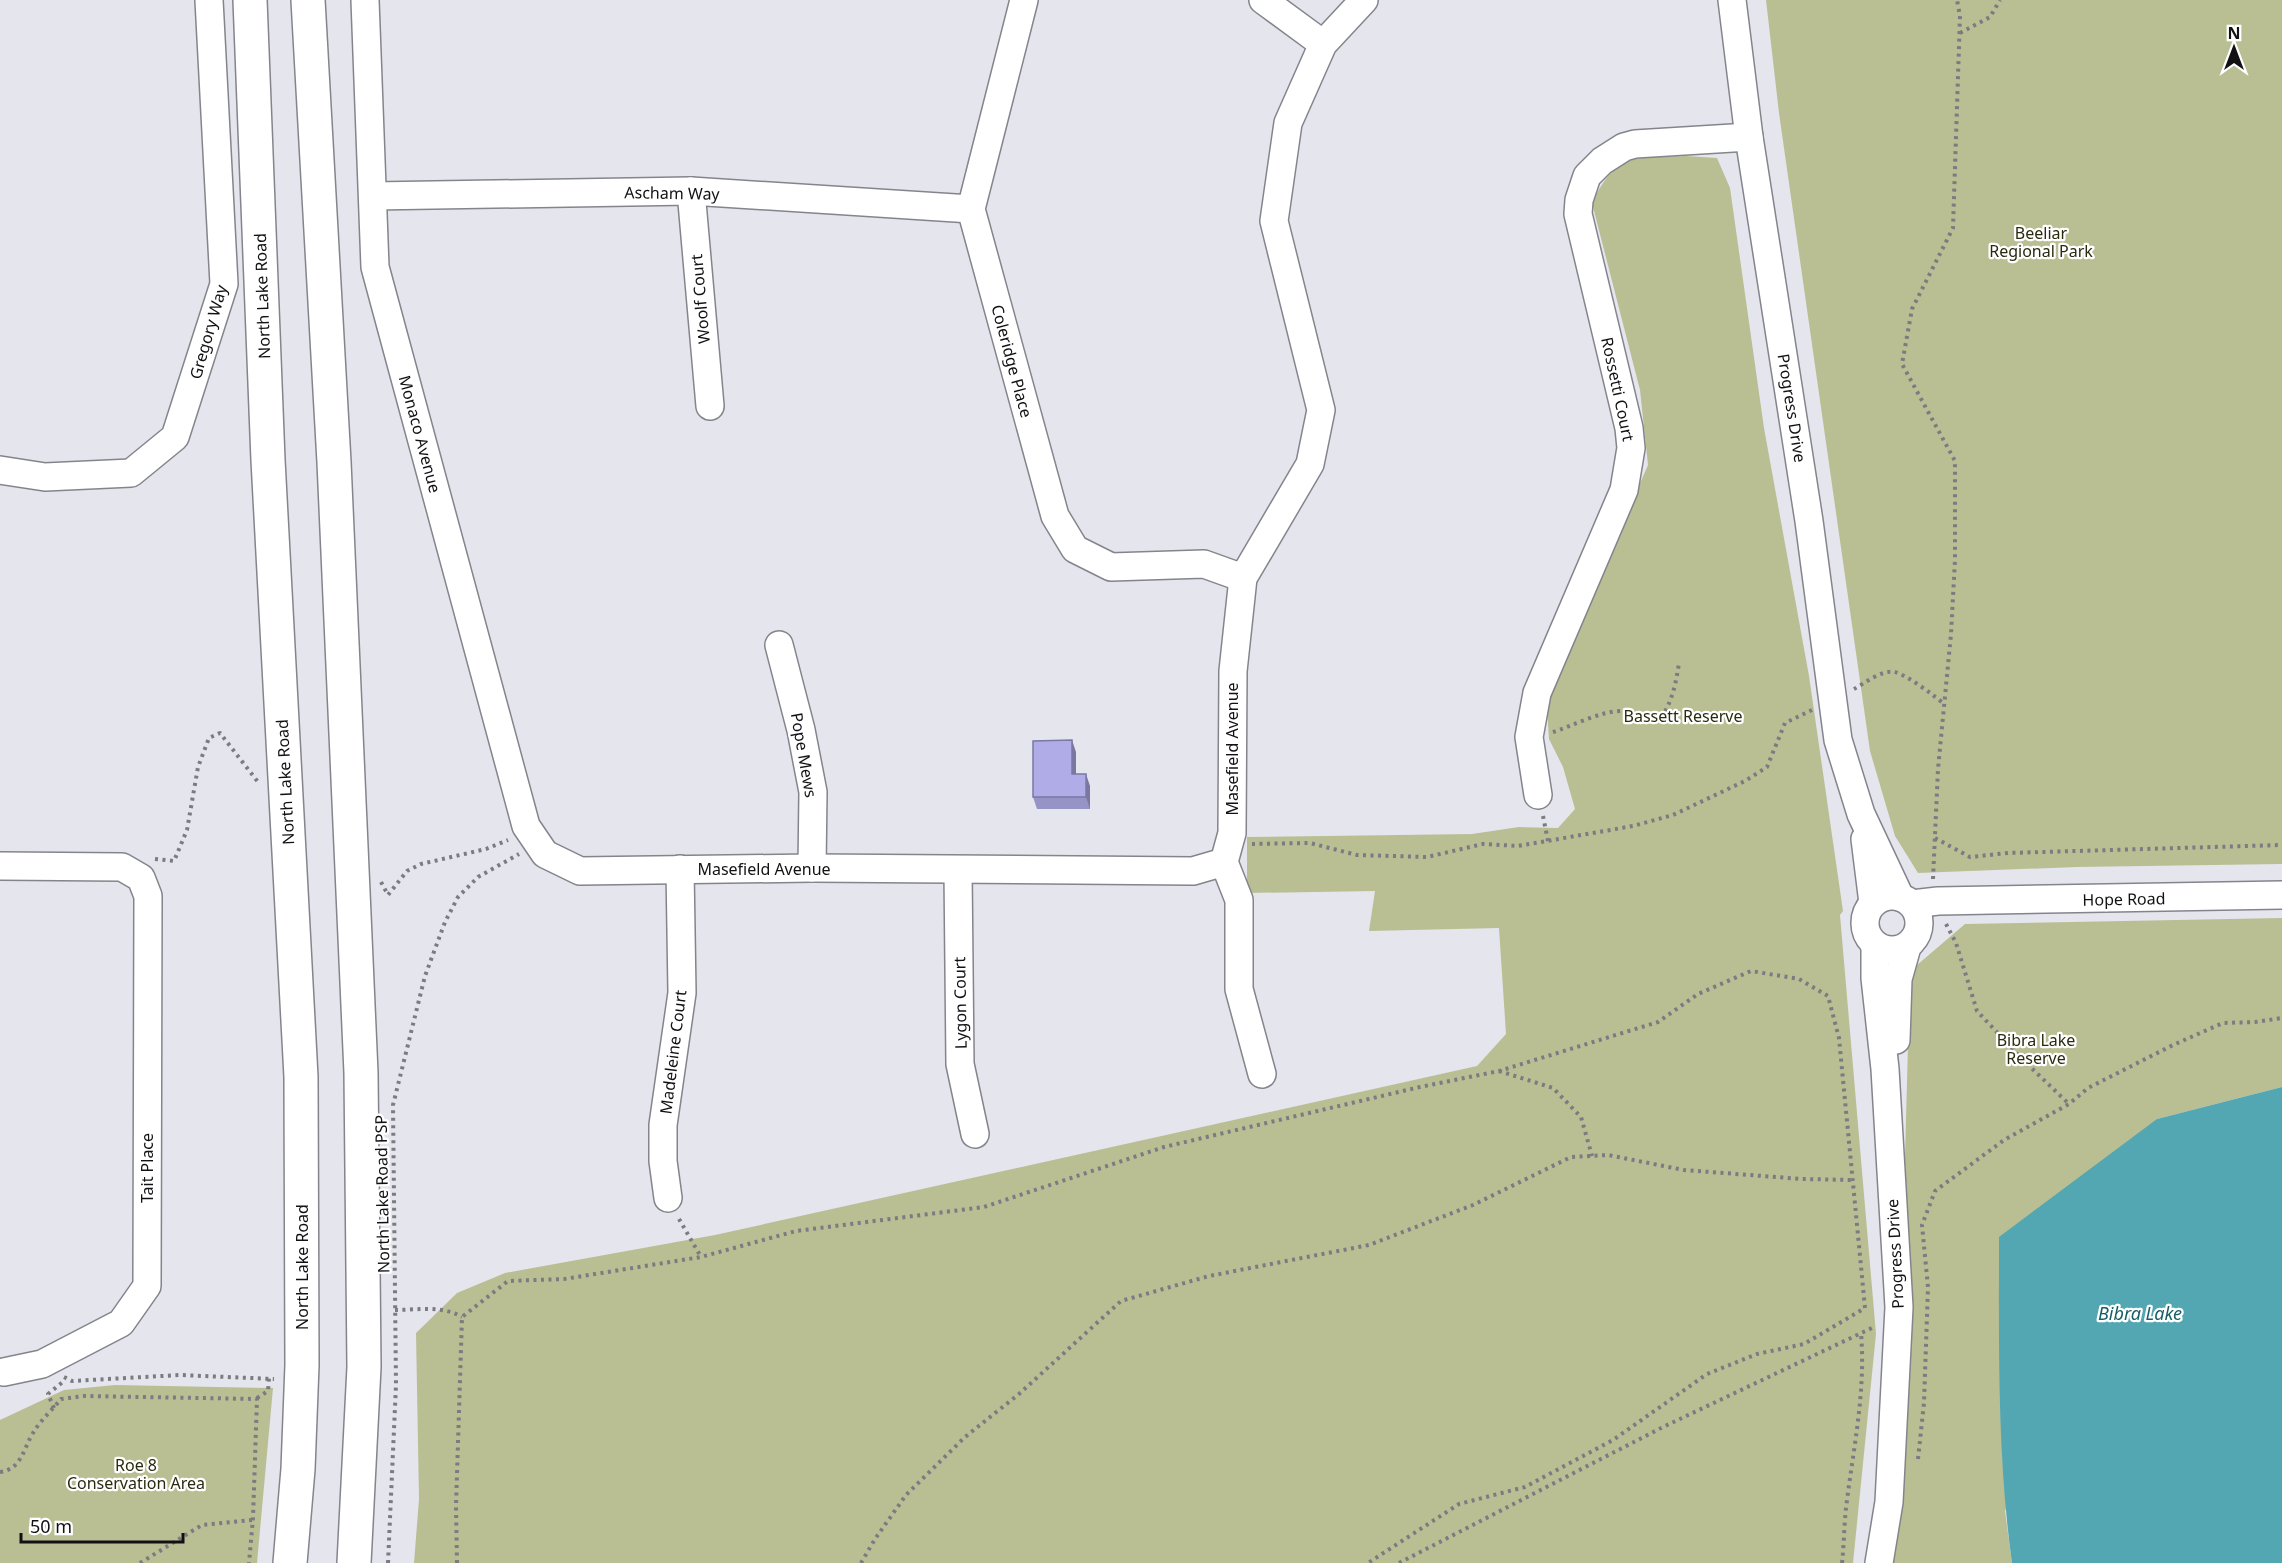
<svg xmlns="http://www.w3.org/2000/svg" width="2282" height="1563" font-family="'Noto Sans',sans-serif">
	<rect width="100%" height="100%" fill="#e5e5ee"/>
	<!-- green -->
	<g fill="#b9bf93">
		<path d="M1766 0H2282V864L2077 867 1918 873 1895 836 1870 751 1779 113Z"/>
		<path d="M1686 156 1717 158 1730 188 1764 428 1809 676 1843 911 1840 915 1876 1334 1853 1563H414L419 1499 416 1333 457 1293 505 1273 715 1235 1477 1066 1506 1034 1499 928 1369 931 1375 891 1247 893V837L1472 834 1519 827 1558 828 1575 809 1563 767 1549 739 1547 708 1551 688 1648 465 1640 390 1592 203C1617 151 1635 158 1686 156Z"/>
		<path d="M2282 918V1087L2157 1119 2005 1511 2012 1563H1894L1910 971 1965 924Z"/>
		<path d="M115 1385 273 1388 257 1563H0V1420L64 1390Z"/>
	</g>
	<!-- water -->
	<path fill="#52a7b3" d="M2282 1087V1563H2012C1997 1455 1999 1346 1999 1237L2157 1119Z"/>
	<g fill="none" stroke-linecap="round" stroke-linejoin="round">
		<defs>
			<g id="minor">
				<path d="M365 0 375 267 526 826 545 854 580 871 812 868 1193 871 1224 862 1232 833 1233 671 1243 578 1310 464 1321 410 1274 221 1288 123 1323 44 1364 0"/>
				<path d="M1024 0 971 209 1055 516 1075 549 1111 567 1204 564 1243 578"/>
				<path d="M1263 0 1323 44"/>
				<path d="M1732 0 1749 137 1809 521 1838 740 1861 814 1900 897"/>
				<path d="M691 191 710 406"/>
				<path d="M373 196 691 191 971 209"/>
				<path d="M0 470 45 477 131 473 175 437 224 284 209 0"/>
				<path d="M779 645 801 730 813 792 812 868"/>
				<path d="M1538 795 1529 737 1537 693 1624 490 1631 448 1629 428 1578 214 1579 200 1587 176 1602 161 1624 147 1635 144 1749 137"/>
				<path d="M1865 839 1873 903"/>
				<path d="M1224 862 1239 900V989L1262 1074"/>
				<path d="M0 866 122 867 141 878 148 896 147 1286 121 1323 42 1364 4 1372"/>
				<path d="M958 870 960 1064 975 1134"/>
				<circle cx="1892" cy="923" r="27"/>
				<path d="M1912 904 1938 901 2282 895"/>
				<path d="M1875 945V978L1885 1069 1899 1307 1889 1502 1879 1563"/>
				<path d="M1896 1040 1898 979 1907 947"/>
				<path d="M668 1198 663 1161V1125L682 993 680 869"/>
			</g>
			<g id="major">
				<path d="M250 0 268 460 301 1077 302 1365 298 1469 290 1563"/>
				<path d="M308 0 334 462 361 1073 364 1367 354 1563"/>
			</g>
		</defs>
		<!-- minor casing -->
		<use href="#minor" stroke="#84848c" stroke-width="30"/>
		<!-- major casing -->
		<use href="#major" stroke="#84848c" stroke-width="36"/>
		<!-- path -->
		<g stroke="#7b7b81" stroke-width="4" stroke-dasharray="3 4.5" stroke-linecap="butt">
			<path d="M1960 33 1990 17 2000 0"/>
			<path d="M1854 689C1865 683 1881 670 1894 672 1906 674 1933 695 1943 703"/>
			<path d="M1553 732C1572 726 1603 710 1623 711 1636 712 1647 719 1661 718 1672 702 1676 683 1679 663"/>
			<path d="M1543 816 1548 841"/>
			<path d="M1935 838 1970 857 2008 853 2282 845"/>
			<path d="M1252 844 1310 843 1357 855 1427 857 1483 844 1518 846 1633 826 1673 815 1745 781 1767 767 1785 723 1812 710"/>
			<path d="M155 859 174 861 187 830 198 767 209 738 220 733 258 782"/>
			<path d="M1933 879 1938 769 1951 634 1955 560V461L1902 364 1912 309 1953 228 1960 16 1957 0"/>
			<path d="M381 882 388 895 407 871 421 864 486 849 508 840"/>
			<path d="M1946 924 1956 943 1977 1011 2022 1059 2069 1104"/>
			<path d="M1499 1071 1553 1088 1581 1117 1592 1156"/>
			<path d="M679 1219 701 1257"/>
			<path d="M395 1310C417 1310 442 1305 462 1317"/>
			<path d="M64 1377 72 1381 180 1375 274 1379"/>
			<path d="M257 1398 268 1391 269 1378"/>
			<path d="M54 1408 48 1394 64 1381"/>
			<path d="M1918 1459 1924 1403 1928 1287 1922 1225 1935 1191 2004 1140 2069 1104 2088 1088 2173 1045 2223 1023 2255 1022 2282 1018"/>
			<path d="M0 1472C22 1469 23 1449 33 1433 40 1421 52 1410 61 1399L84 1396 257 1399 253 1518 249 1563"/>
			<path d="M140 1563 202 1525 252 1520"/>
			<path d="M388 1563 396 1385 393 1105 425 976 445 922 458 897 478 877 519 854"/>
			<path d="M457 1563 456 1506 462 1317 508 1281 564 1279 701 1257 796 1231 984 1207 1164 1147 1420 1087 1499 1071 1658 1022 1698 994 1751 971 1799 979 1828 996 1839 1038 1865 1308 1804 1344 1757 1354 1707 1374 1613 1440 1525 1487 1459 1504 1368 1563"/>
			<path d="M861 1563 875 1539 906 1495 965 1437 1019 1394 1121 1301 1209 1276 1369 1245 1473 1205 1571 1157 1608 1155 1684 1170 1802 1179 1853 1180"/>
			<path d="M1399 1563 1663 1427 1874 1327"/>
			<path d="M1842 1563C1844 1545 1844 1526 1846 1508 1853 1450 1866 1392 1861 1333"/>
		</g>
		<!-- minor -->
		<use href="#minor" stroke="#fff" stroke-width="27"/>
		<!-- major -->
		<use href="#major" stroke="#fff" stroke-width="33"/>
	</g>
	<!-- wall -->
	<path fill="#9694c7" d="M1076 752V774L1090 786V809H1037L1033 797Z"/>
	<!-- shaded-wall -->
	<g fill="#7a78a2">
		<path d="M1072 740 1076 752V786L1072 774Z"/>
		<path d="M1086 774 1090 786V809L1086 797Z"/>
	</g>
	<!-- building -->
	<path fill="#aface7" stroke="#7a78a2" stroke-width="1.5" d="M1072 740V774H1086V797H1033V741Z"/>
	<g text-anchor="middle" stroke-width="4.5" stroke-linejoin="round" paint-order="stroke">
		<!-- street labels -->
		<g font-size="16" fill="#111114" stroke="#fff">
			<text transform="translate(672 193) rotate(1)" y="6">Ascham Way</text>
			<text transform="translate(262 296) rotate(-92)" y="6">North Lake Road</text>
			<text transform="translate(700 299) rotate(-95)" y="6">Woolf Court</text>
			<text transform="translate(208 332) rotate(-74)" y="6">Gregory Way</text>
			<text transform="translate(1012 361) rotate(75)" y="6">Coleridge Place</text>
			<text transform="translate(1618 389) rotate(78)" y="6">Rossetti Court</text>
			<text transform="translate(1792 408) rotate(81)" y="6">Progress Drive</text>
			<text transform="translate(420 434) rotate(75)" y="6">Monaco Avenue</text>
			<text transform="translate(1232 749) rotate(-90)" y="6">Masefield Avenue</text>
			<text transform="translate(804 755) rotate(80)" y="6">Pope Mews</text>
			<text transform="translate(285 782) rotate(-93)" y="6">North Lake Road</text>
			<text x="764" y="875">Masefield Avenue</text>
			<text transform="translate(2124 899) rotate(-1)" y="6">Hope Road</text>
			<text transform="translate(960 1003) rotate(-91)" y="6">Lygon Court</text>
			<text transform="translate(673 1052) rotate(-83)" y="6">Madeleine Court</text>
			<text transform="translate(147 1168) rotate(-90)" y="6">Tait Place</text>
			<text transform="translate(382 1194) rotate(-91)" y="6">North Lake Road PSP</text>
			<text transform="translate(1895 1254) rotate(-93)" y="6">Progress Drive</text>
			<text transform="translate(302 1267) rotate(-90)" y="6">North Lake Road</text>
		</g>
		<!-- park labels -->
		<g font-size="16" fill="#292b0f" stroke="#fff">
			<text x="2041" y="239">Beeliar<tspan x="2041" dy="18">Regional Park</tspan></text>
			<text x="1683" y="722">Bassett Reserve</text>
			<text x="2036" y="1046">Bibra Lake<tspan x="2036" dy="18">Reserve</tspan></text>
			<text x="136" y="1471">Roe 8<tspan x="136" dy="18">Conservation Area</tspan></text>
		</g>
		<!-- water labels -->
		<g font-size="18" font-style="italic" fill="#175e67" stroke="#fff">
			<text x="2140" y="1320">Bibra Lake</text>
		</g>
	</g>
	<!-- north arrow -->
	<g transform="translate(2234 48)" stroke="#ffffff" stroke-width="4.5" paint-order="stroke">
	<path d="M0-4.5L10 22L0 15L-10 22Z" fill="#111114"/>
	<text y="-9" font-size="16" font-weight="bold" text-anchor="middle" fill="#111114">N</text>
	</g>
	<!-- scale -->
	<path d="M21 1533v9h162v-9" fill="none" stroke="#111114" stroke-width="3"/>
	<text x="30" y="1533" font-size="18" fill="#111114" stroke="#ffffff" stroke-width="4.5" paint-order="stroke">50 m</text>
</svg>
